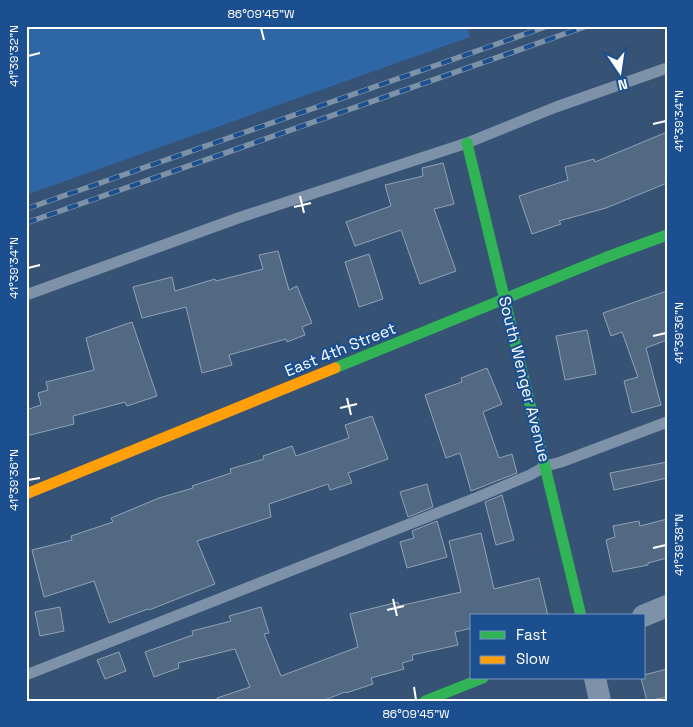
<svg xmlns="http://www.w3.org/2000/svg" width="693" height="727" font-family="'Space Grotesk',sans-serif">
	<rect width="100%" height="100%" fill="#365274"/>
	<!-- green -->
	<path fill="#2f66a5" d="M26 26H467L470 37 26 195Z"/>
	<!-- building -->
	<g fill="#526984" stroke="#92a2b6">
		<path d="M667 132V183L606 208 559 221 561 224 532 234 519 196 568 180 565 167 594 159 595 162Z"/>
		<path d="M443 163 454 204 434 209 456 271 420 284 401 230 355 246 346 222 391 206 385 185 423 176 422 168Z"/>
		<path d="M278 251 289 290 297 286 312 323 302 327 305 335 287 342 286 339 229 355 232 365 202 373 186 307 142 318 133 287 172 277 175 291 215 279 216 281 263 269 259 255Z"/>
		<path d="M369 254 383 299 359 307 345 262Z"/>
		<path d="M667 291V340L646 348 661 405 632 413 624 381 638 377 622 332 611 336 603 313Z"/>
		<path d="M132 322 157 396 127 406 125 402 73 416 74 424 26 436V410L41 405 38 393 48 390 46 382 94 370 86 338Z"/>
		<path d="M587 330 596 374 565 380 556 336Z"/>
		<path d="M487 368 502 404 483 412 499 458 512 454 517 473 471 491 460 453 446 458 425 395 462 382 461 378Z"/>
		<path d="M372 416 388 459 348 473 352 483 330 490 328 484 269 504 271 517 197 541 215 584 149 610 148 609 109 623 94 581 44 597 32 550 72 540 71 536 113 522 111 518 159 498 193 488 192 486 231 473 230 469 264 459 263 456 292 446 296 456 349 438 345 425Z"/>
		<path d="M667 462V478L614 490 610 473Z"/>
		<path d="M427 484 433 507 408 517 400 492Z"/>
		<path d="M502 495 514 540 496 545 485 502Z"/>
		<path d="M667 519V558L648 563V565L613 572 606 540 615 537 613 526 639 521 640 526Z"/>
		<path d="M437 521 447 557 407 568 400 542 414 538 412 531Z"/>
		<path d="M481 533 494 589 539 578 548 616H472V628L455 632 458 645 412 655 413 660 402 663 404 669 371 678 373 684 346 693 345 692 322 701H217V698L250 687 235 649 178 663 179 668 154 677 145 652 193 635 192 631 231 621 229 616 261 607 269 633 264 634 281 676 358 647 350 614 398 602 399 606 461 592 449 541Z"/>
		<path d="M60 607 64 631 40 636 35 612Z"/>
		<path d="M119 652 126 671 105 679 97 660Z"/>
		<path d="M667 669V697L647 701 641 678H644V675Z"/>
	</g>
	<g fill="none" stroke-linecap="round" stroke-linejoin="round">
		<!-- lane -->
		<g stroke="#7d92a8" stroke-width="11">
			<path d="M26 295 241 217 467 143 556 107 667 68"/>
			<path d="M26 675 478 497 530 475 546 466 561 462 667 422"/>
		</g>
		<!-- street -->
		<g stroke="#7d92a8" stroke-width="22">
			<path d="M643 616 667 606"/>
			<path d="M595 678 600 701"/>
		</g>
		<!-- fast -->
		<g stroke="#30b455" stroke-width="11">
			<path d="M467 143 581 616"/>
			<path d="M335 368 607 257 667 235"/>
			<path d="M425 701 483 678"/>
		</g>
		<!-- slow -->
		<path stroke="#ff9f0a" stroke-width="11" d="M26 494 335 368"/>
		<defs>
			<g id="rail">
				<path d="M26 209 548 26"/>
				<path d="M26 223 587 26"/>
			</g>
		</defs>
		<!-- rail casing -->
		<use href="#rail" stroke="#7e92a7" stroke-width="5.5"/>
		<!-- rail -->
		<use href="#rail" stroke="#1b4f8f" stroke-width="4" stroke-dasharray="11" stroke-linecap="butt"/>
	</g>
	<!-- ticks -->
	<path fill="none" stroke="#fff" stroke-width="2" d="M261 28 264 40M28 56 40 53M653 124 666 121M300 196 304 213M294 207 311 203M28 268 40 265M653 336 666 333M347 398 351 415M340 408 357 404M28 480 40 478M653 548 666 545M393 599 397 616M387 610 404 606M414 687 416 700"/>
	<g text-anchor="middle" stroke-width="4.5" stroke-linejoin="round" paint-order="stroke">
		<!-- street labels -->
		<g font-size="16" fill="#fff" stroke="#1b4f8f">
			<text transform="translate(340 349) rotate(-22)" y="6">East 4th Street</text>
			<text transform="translate(525 379) rotate(76)" y="6">South Wenger Avenue</text>
		</g>
	</g>
	<!-- border -->
	<rect width="693" height="727" fill="none" stroke="#1b4f8f" stroke-width="55"/>
	<!-- legend -->
	<rect x="470" y="614" width="175" height="65" fill="#1b4f8f" stroke="#7695bc"/>
	<rect x="480" y="631" width="25" height="8" fill="#30b455" stroke="#7695bc"/>
	<text x="516" y="640" font-size="15" fill="#ffffff">Fast</text>
	<rect x="480" y="656" width="25" height="8" fill="#ff9f0a" stroke="#7695bc"/>
	<text x="516" y="664" font-size="15" fill="#ffffff">Slow</text>
	<!-- north arrow -->
	<g transform="translate(620 72) rotate(167)" stroke="#1b4f8f" stroke-width="4" paint-order="stroke">
	<path d="M0-4L9 19L0 12L-9 19Z" fill="#ffffff"/>
	<text y="-8" font-size="14" font-weight="bold" text-anchor="middle" fill="#ffffff">N</text>
	</g>
	<rect x="28" y="28" width="638" height="672" fill="none" stroke="#fff" stroke-width="2"/>
	<g font-size="12" text-anchor="middle" fill="#fff">
		<text x="261" y="18">86°09'45"W</text>
		<text transform="translate(14 56) rotate(-90)" y="4">41°39'32"N</text>
		<text transform="translate(679 121) rotate(-90)" y="4">41°39'34"N</text>
		<text transform="translate(14 268) rotate(-90)" y="4">41°39'34"N</text>
		<text transform="translate(679 333) rotate(-90)" y="4">41°39'36"N</text>
		<text transform="translate(14 480) rotate(-90)" y="4">41°39'36"N</text>
		<text transform="translate(679 545) rotate(-90)" y="4">41°39'38"N</text>
		<text x="416" y="718">86°09'45"W</text>
	</g>
</svg>
